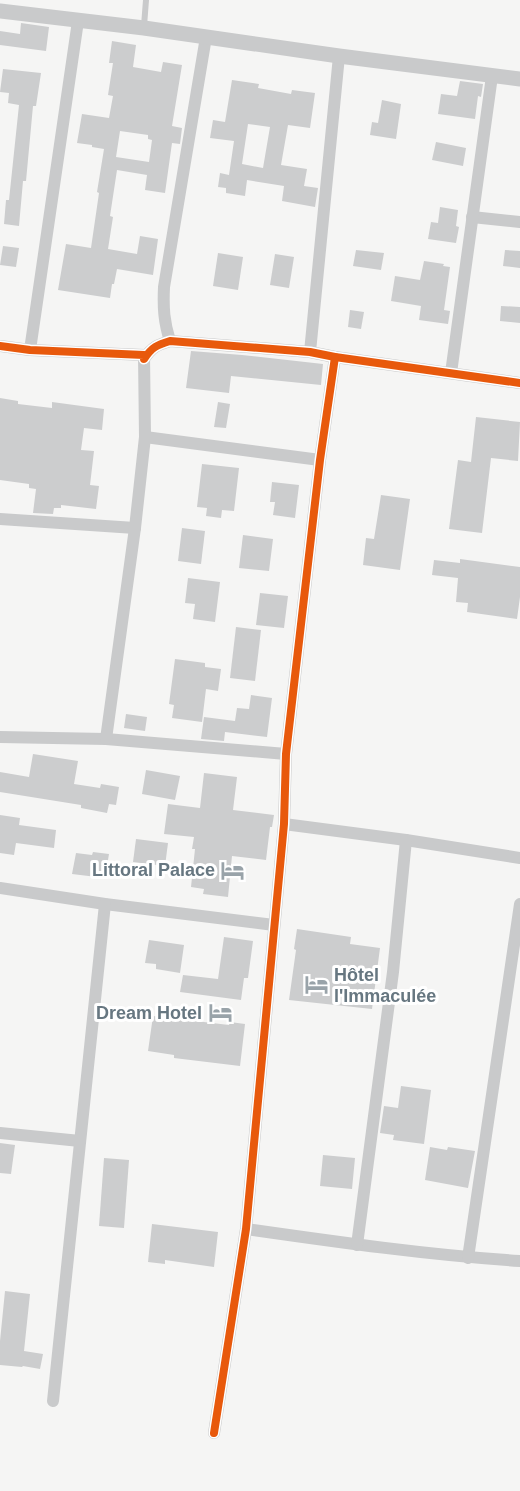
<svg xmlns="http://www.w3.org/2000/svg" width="520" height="1491" font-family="Arial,sans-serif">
	<rect width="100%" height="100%" fill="#f5f5f4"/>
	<!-- building -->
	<g fill="#cccdce" fill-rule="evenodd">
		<path d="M21 23 49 27 46 51 0 45V31L20 34Z"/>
		<path d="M112 41 136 45 133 67 161 72 163 62 182 65 172 126 182 128 180 144 172 143 165 193 145 190 147 175 117 170 110 216 113 217 108 249 137 254 140 236 158 239 153 275 117 269 114 284H112L110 298 58 290 66 244 91 248 99 193 97 192 104 149 92 147V145L77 143 82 114 109 118 113 96 108 95 113 63H109ZM120 131 148 135V139L152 140 149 162 116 157Z"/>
		<path d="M3 69 41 73 36 106H33L26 181H23L19 226 4 224 6 200H9L19 105 8 103 9 93 0 92Z"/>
		<path d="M232 80 259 84 258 88 291 94 292 90 315 93 310 128 288 125 281 165 307 169 304 186 318 188 315 207 282 201 284 186 247 180 245 196 226 193V188L218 187 220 173 229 175 234 141 210 138 213 120 225 122ZM248 124 270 127 263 168 242 164Z"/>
		<path d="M460 81 483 84 481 97 478 96 475 119 438 114 441 94 457 96Z"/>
		<path d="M382 100 401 104 396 139 370 135 372 122 378 123Z"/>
		<path d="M436 142 466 148 463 166 432 160Z"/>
		<path d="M440 207 458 210 456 226 459 227 456 243 428 239 431 222 438 223Z"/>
		<path d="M3 246 19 248 16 267 0 265Z"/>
		<path d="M356 250 384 253 381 270 353 266Z"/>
		<path d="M505 250 520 251V268L503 266Z"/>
		<path d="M218 253 243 257 238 290 213 286Z"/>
		<path d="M275 254 294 257 289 288 270 285Z"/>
		<path d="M424 261 444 264 443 266 450 267 444 310 450 311 448 324 419 320 421 306 391 301 395 276 420 280Z"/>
		<path d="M501 306 520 307V323L500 321Z"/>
		<path d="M350 310 364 312 361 329 348 327Z"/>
		<path d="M191 351 242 355 323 364 321 385 231 376 229 393 186 388Z"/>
		<path d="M0 398 18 401V404L52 408V402L104 409 102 430 84 428 81 450 94 451 90 485 99 486 96 509 61 505V508H54L53 514 33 513 36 489 29 488V484L0 480Z"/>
		<path d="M218 402 230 404 226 428 214 427Z"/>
		<path d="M476 417 520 422 518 461 491 458 482 533 449 529 458 460 471 462Z"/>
		<path d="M202 464 239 468 234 511 222 510 221 518 206 516 207 508 197 507Z"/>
		<path d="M272 482 299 485 295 518 273 515 275 502H270Z"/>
		<path d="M381 495 410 499 400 570 363 565 366 538 374 539Z"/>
		<path d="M182 528 205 531 201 564 178 561Z"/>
		<path d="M243 535 273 539 269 571 239 568Z"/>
		<path d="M460 559 520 567V597L517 619 467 612 468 603 456 602 458 578 432 575 434 560 460 563Z"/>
		<path d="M188 578 220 582 215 622 193 619 195 604 185 603Z"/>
		<path d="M260 593 288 596 284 628 256 625Z"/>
		<path d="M236 627 261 630 255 681 230 678Z"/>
		<path d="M175 659 205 663V667L221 669 218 691 206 689 202 722 172 718 174 705 169 704Z"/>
		<path d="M251 695 272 698 267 737 225 732 224 741 201 739 204 717 235 721 237 708 249 709Z"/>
		<path d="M126 714 147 717 145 731 124 728Z"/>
		<path d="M33 754 78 761 74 784 100 788 101 784 119 787 116 805 109 804 107 813 81 808V805L0 792V772L29 777Z"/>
		<path d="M146 770 180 776 175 800 142 794Z"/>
		<path d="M204 773 237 777 233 810 274 815 272 827H270L266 860 232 856 228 897 203 894 204 889 191 887 195 849H192L194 837 164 834 168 804 200 808Z"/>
		<path d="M0 815 20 818 19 825 56 830 54 848 16 843 14 855 0 853Z"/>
		<path d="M136 839 168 843 165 866 133 862Z"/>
		<path d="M93 852 109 854 105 878 72 874 76 853 92 855Z"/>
		<path d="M297 929 351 937 350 944 380 948 372 1009 289 1000 296 950 294 949Z"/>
		<path d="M224 937 253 941 248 978H244L241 1000 180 992 183 975 218 979Z"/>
		<path d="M149 940 184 945 180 973 156 969V964L145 963Z"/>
		<path d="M153 1016 229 1025 230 1022 245 1024 240 1066 174 1058V1055L148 1051Z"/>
		<path d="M401 1086 431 1090 424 1144 393 1140 394 1135 380 1133 384 1106 398 1108Z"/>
		<path d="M0 1143 15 1145 11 1174 0 1173Z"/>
		<path d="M430 1147 447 1150 448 1147 475 1151 468 1188 425 1180Z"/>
		<path d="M323 1155 355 1158 352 1189 320 1186Z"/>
		<path d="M104 1158 129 1160 124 1228 99 1226Z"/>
		<path d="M152 1224 218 1232 214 1267 165 1260V1264L148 1262Z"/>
		<path d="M5 1291 30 1294 24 1351 43 1354 40 1369 23 1366 22 1367 0 1365V1341Z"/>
	</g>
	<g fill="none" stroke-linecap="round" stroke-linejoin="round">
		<!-- service -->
		<path stroke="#c9cacb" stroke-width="6" d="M144 26 146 0"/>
		<!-- minor -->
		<g stroke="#c9cacb" stroke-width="12">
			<path d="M472 217 520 222"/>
			<path d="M170 341C164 322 163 308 164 287L206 37"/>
			<path d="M0 346 30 350 144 355V359C152 347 157 345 170 341L310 352 335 357 520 383"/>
			<path d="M30 350 78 21"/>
			<path d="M310 352 339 56"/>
			<path d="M451 373 492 76"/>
			<path d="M145 437 320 460"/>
			<path d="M0 519 135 528"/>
			<path d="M0 737 106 739 286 754"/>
			<path d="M106 739 135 528 145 437 144 355"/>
			<path d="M284 824 406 840 520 858"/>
			<path d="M0 888 105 904 274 925"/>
			<path d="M0 1133 80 1141"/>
			<path d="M246 1229C337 1242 428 1255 520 1261"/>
			<path d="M357 1245 393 972 406 840"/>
			<path d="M468 1258 520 904"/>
			<path d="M53 1401 105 904"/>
			<path d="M214 1433 246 1229 284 824 286 754 320 460 335 357"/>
		</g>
		<!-- tertiary -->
		<path stroke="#c9cacb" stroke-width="15" d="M0 11 144 28 339 56 520 79"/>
		<defs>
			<g id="cycleway">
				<path d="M0 346 30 350 144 355V359C152 347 157 345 170 341L310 352 335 357 520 383"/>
				<path d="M214 1433 246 1229 284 824 286 754 320 460 335 357"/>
			</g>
		</defs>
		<!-- cycleway casing -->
		<use href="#cycleway" stroke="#fff" stroke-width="11"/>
		<!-- cycleway -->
		<use href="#cycleway" stroke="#e8590c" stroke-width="8"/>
	</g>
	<!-- icons -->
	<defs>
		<symbol id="hotel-bare" viewBox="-9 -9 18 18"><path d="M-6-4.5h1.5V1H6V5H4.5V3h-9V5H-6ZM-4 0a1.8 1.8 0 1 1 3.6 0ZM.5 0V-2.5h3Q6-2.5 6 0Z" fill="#99a3a9" stroke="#fff" stroke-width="2.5" paint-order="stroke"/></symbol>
	</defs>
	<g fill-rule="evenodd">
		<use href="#hotel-bare" x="216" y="854" width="33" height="33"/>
		<use href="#hotel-bare" x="300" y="968" width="33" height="33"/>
		<use href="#hotel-bare" x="204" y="996" width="33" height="33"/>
	</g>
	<g text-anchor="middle" stroke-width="6" stroke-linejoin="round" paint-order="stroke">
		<!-- poi labels -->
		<g font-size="18" font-weight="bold" fill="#677781" stroke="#fff" text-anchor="end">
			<text x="215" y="876">Littoral Palace</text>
			<text x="334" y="981" text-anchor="start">Hôtel<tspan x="334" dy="21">l'Immaculée</tspan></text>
			<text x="202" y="1019">Dream Hotel</text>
		</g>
	</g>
</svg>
